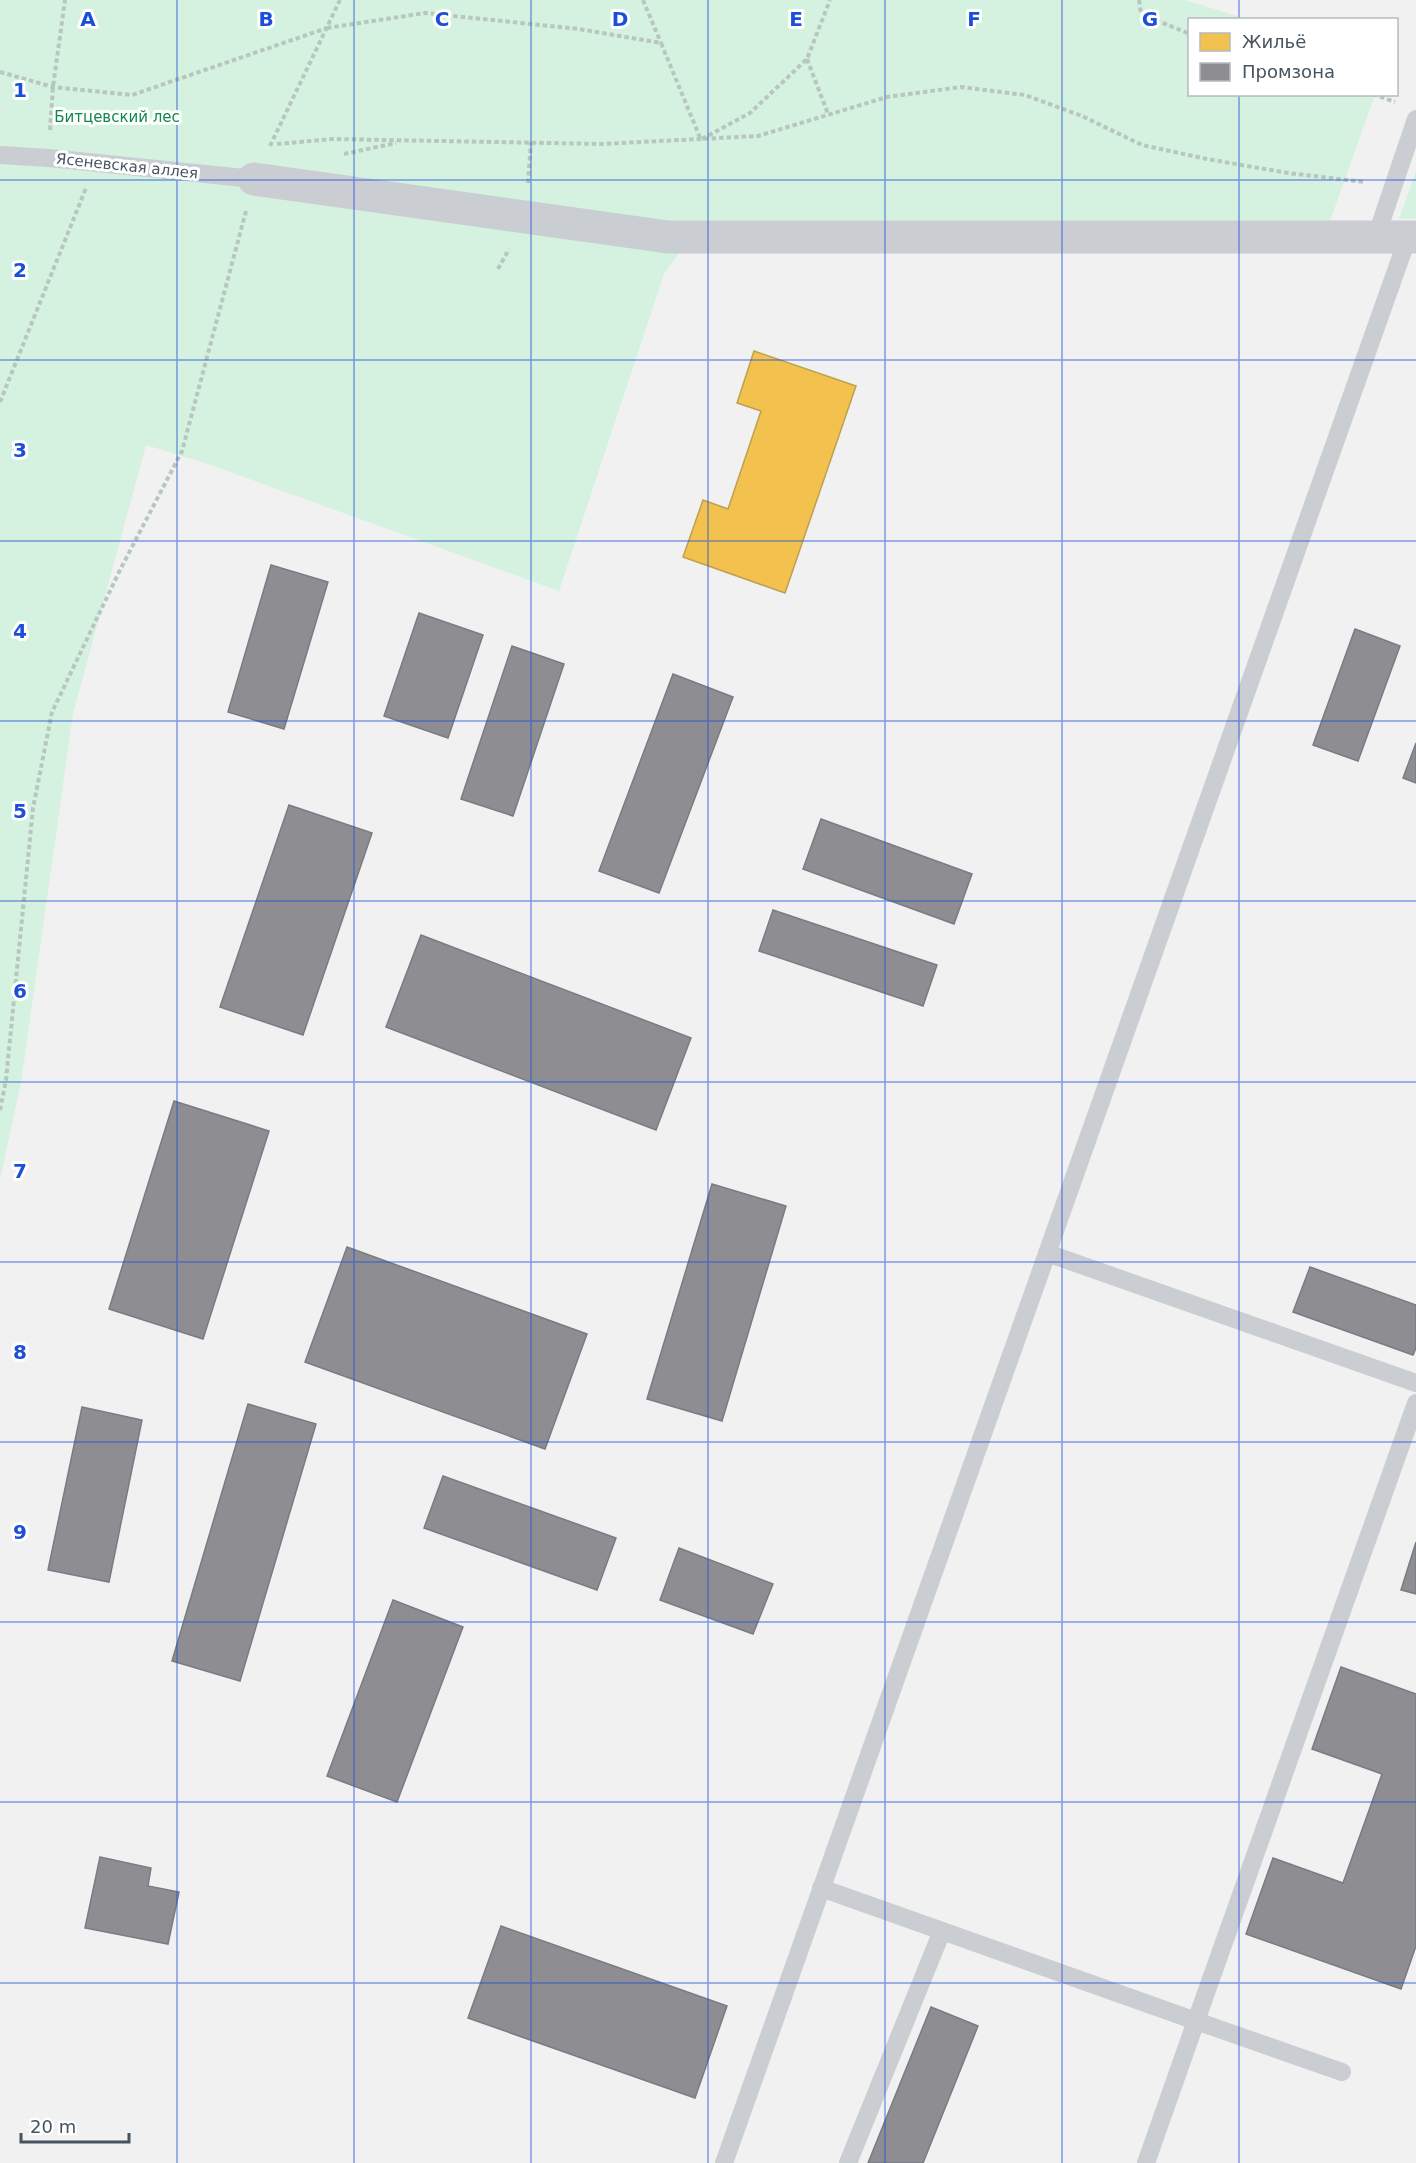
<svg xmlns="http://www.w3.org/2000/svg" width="1416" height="2163" font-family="'DejaVu Sans',sans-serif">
	<rect width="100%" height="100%" fill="#f2f1f1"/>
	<!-- green -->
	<g fill="#d4f2df">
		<path d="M0 0H1185L1247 19 1190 20V94L1375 95 1330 221 699 225 664 274 559 591 208 464 146 445 73 714 21 1083 0 1179Z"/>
		<path d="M1416 171V219H1399Z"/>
	</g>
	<!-- homes -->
	<path fill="#f2c14e" stroke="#bea053" stroke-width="1.5" d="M754 351 856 386 785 593 683 557 703 500 728 509 761 411 737 403Z"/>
	<!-- industry -->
	<g fill="#8d8d92" stroke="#787c83" stroke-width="1.5">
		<path d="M271 565 328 582 284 729 228 712Z"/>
		<path d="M419 613 483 635 448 738 384 716Z"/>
		<path d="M1355 629 1400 646 1358 761 1313 745Z"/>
		<path d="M512 646 564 664 513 816 461 799Z"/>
		<path d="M673 674 733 697 659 893 599 871Z"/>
		<path d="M1416 743V783L1403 778Z"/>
		<path d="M289 805 372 833 303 1035 220 1007Z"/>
		<path d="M821 819 972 874 954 924 803 869Z"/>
		<path d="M773 910 937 965 923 1006 759 951Z"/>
		<path d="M421 935 691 1038 656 1130 386 1027Z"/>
		<path d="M174 1101 269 1131 203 1339 109 1309Z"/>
		<path d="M712 1184 786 1206 722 1421 647 1399Z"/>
		<path d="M347 1247 587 1334 545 1449 305 1362Z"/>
		<path d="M1310 1267 1416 1305V1348L1413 1355 1293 1312Z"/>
		<path d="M248 1404 316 1424 240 1681 172 1661Z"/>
		<path d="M82 1407 142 1420 109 1582 48 1570Z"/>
		<path d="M443 1476 616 1538 597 1590 424 1528Z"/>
		<path d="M1416 1542V1594L1401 1590Z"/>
		<path d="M679 1548 773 1584 753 1634 660 1600Z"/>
		<path d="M393 1600 463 1627 397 1802 327 1776Z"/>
		<path d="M1341 1667 1416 1694V1946L1401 1989 1246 1934 1273 1858 1343 1883 1382 1774 1312 1749Z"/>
		<path d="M100 1857 151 1868 148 1886 179 1892 168 1944 85 1928Z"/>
		<path d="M501 1926 727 2006 695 2098 468 2018Z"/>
		<path d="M931 2007 978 2026 923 2163H868Z"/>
	</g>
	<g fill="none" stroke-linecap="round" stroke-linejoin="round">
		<!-- path -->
		<g stroke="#b8c6c1" stroke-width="4" stroke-dasharray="4.5 3" stroke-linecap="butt">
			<path d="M643 0 661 43"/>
			<path d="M1139 0 1141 14 1190 34"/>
			<path d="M327 28 425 13 579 29 661 43 701 140"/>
			<path d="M807 59 828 114"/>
			<path d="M1373 94 1395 102"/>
			<path d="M50 130 53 87 65 0"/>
			<path d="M702 139 750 113 807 59 830 0"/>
			<path d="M277 144 332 139 602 144 758 136 887 97 961 87 1025 95 1082 116 1142 145 1207 159 1288 173 1364 182"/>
			<path d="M270 146 340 0"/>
			<path d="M344 154 396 143"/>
			<path d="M528 183 531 142"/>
			<path d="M498 269 509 249"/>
			<path d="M0 402 86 188"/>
			<path d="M0 1110 6 1080 33 808 52 712 120 570 182 451 246 211"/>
		</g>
		<!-- lane -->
		<g stroke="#cacdd1" stroke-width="18">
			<path d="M0 155 49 158 254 179"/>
			<path d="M1376 237 1416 119"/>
			<path d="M1047 1253 1416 1383"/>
			<path d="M821 1888 1196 2021 1416 1403"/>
			<path d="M724 2163 1408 237"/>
			<path d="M848 2163 942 1931"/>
			<path d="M1146 2163 1196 2021 1342 2072"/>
		</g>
		<!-- street -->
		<path stroke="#cacdd1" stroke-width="33" d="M254 179 668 237H1416"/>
		<!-- path-bridge -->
		<path stroke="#b8c6c1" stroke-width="4" stroke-dasharray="4.5 3" stroke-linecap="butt" d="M0 72 53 87 132 95 327 28"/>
	</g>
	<!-- grid -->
	<path fill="none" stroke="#1d4ed8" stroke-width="1.5" stroke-opacity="0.55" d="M177 0V2163M354 0V2163M531 0V2163M708 0V2163M885 0V2163M1062 0V2163M1239 0V20M1239 94V2163M0 180H1416M0 360H1416M0 541H1416M0 721H1416M0 901H1416M0 1082H1416M0 1262H1416M0 1442H1416M0 1622H1416M0 1802H1416M0 1983H1416"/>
	<g text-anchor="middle" stroke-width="6" stroke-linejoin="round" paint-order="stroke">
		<!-- park labels -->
		<g font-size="15" fill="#108849" stroke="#fff">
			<text x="117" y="122">Битцевский лес</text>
		</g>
		<!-- street labels -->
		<g font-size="15" fill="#465460" stroke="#fff">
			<text transform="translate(127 166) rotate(6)" y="5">Ясеневская аллея</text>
		</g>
	</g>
	<g font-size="20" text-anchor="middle" font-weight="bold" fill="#1d4ed8" stroke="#fff" stroke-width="6" stroke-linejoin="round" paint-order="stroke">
		<text x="88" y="26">A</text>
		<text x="266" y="26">B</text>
		<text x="442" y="26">C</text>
		<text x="620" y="26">D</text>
		<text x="796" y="26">E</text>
		<text x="974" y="26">F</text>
		<text x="1150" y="26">G</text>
		<text x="20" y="97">1</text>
		<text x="20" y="277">2</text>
		<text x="20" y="457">3</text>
		<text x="20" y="638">4</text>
		<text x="20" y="818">5</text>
		<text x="20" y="998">6</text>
		<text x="20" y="1178">7</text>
		<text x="20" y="1359">8</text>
		<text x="20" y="1539">9</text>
	</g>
	<!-- legend -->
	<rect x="1188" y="18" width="210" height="78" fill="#ffffff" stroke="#b5bbbf" stroke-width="1.5"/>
	<rect x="1200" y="33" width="30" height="18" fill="#f2c14e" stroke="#b5bbbf" stroke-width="1.5"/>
	<text x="1242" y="48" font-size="18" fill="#465460">Жильё</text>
	<rect x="1200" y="63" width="30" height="18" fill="#8d8d92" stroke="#b5bbbf" stroke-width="1.5"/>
	<text x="1242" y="78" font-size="18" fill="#465460">Промзона</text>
	<!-- scale -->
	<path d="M21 2133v9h108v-9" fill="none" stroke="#465460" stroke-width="3"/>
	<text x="30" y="2133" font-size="18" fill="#465460" stroke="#ffffff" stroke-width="4.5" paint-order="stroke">20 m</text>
</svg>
